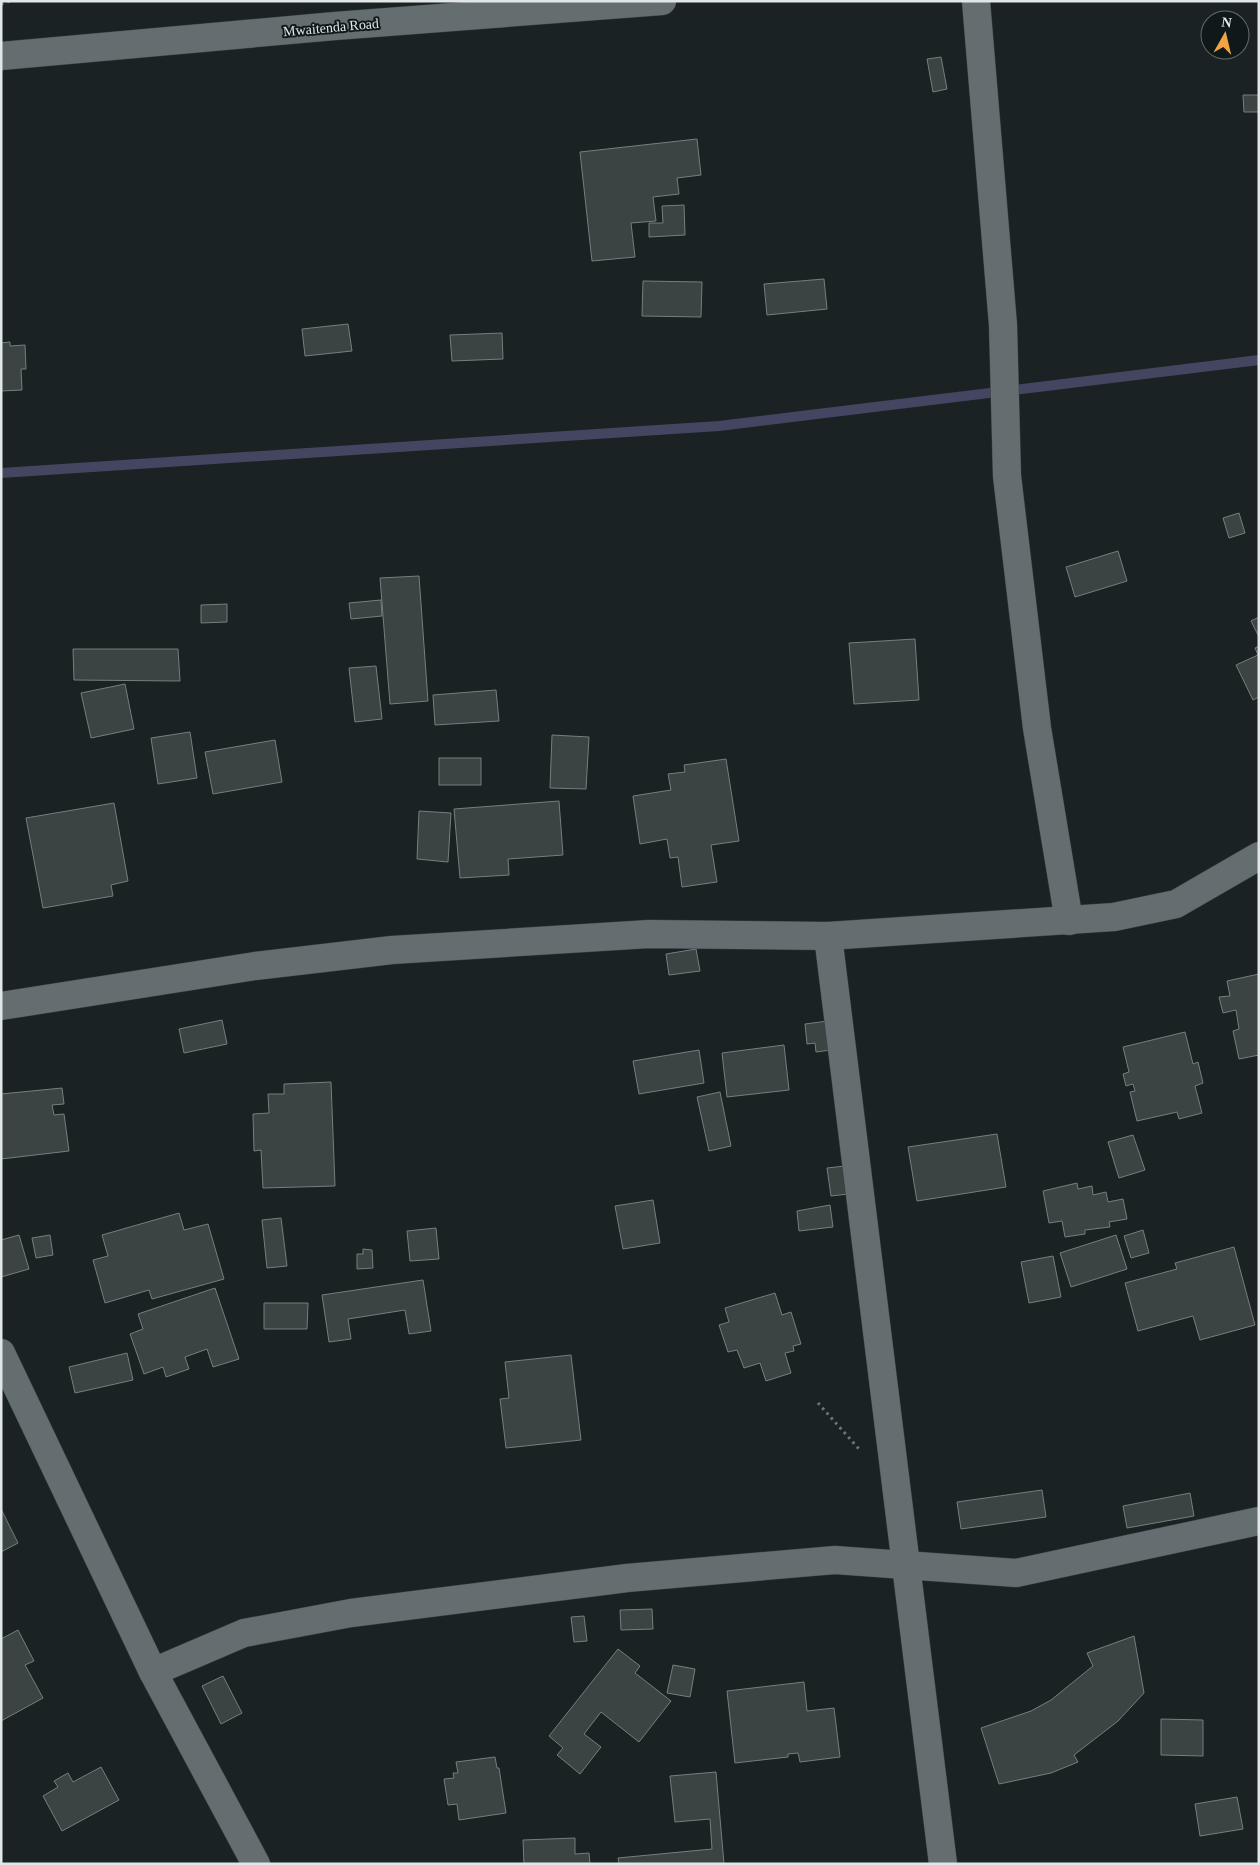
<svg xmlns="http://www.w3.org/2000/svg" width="1260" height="1865" font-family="'Times New Roman',serif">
	<rect width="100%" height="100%" fill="#1a2223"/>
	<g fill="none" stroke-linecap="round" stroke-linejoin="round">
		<!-- stream -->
		<path stroke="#444661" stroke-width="10" d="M1 473 719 426 1259 360"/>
	</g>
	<!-- building -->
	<g fill="#3b4442" stroke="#757f7c">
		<path d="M941 57 947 89 933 92 927 59Z"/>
		<path d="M1243 95H1259V127V112H1244Z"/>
		<path d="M697 139 701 175 677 178 679 194 653 197 656 221 631 223 635 257 592 261 580 152Z"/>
		<path d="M684 205 685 235 649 237V223H663L662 206Z"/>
		<path d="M824 279 827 309 767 315 764 284Z"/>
		<path d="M643 281 702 282 701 317 642 316Z"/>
		<path d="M348 324 352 351 305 356 302 329Z"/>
		<path d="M502 333 503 359 452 361 450 335Z"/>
		<path d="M10 342V346L25 345 26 369H21L22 390 1 391V343Z"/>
		<path d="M1239 513 1245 533 1229 538 1223 518Z"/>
		<path d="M1118 551 1127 581 1075 597 1066 567Z"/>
		<path d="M419 576 428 701 390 704 380 578Z"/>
		<path d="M381 600 382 616 351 619 349 603Z"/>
		<path d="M227 604V622L201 623V605Z"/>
		<path d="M1259 617V637L1251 621Z"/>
		<path d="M915 639 919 700 854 704 849 643Z"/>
		<path d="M1259 646V697L1253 700 1236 665 1258 655 1255 648Z"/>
		<path d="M73 649H178L180 681 74 680Z"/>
		<path d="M376 666 382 719 355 722 349 668Z"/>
		<path d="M125 684 134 729 91 738 81 693Z"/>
		<path d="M496 690 499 721 435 725 433 695Z"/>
		<path d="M190 732 197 778 158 784 151 738Z"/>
		<path d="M552 735 589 737 586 789 550 788Z"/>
		<path d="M275 740 282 782 213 794 205 752Z"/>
		<rect x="439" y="758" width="42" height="27"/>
		<path d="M726 759 739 841 711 845 717 882 682 887 678 857 670 858 667 839 640 844 633 796 671 790 668 774 685 772 684 765Z"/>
		<path d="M559 801 563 855 508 859 509 875 460 878 454 809Z"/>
		<path d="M114 803 128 881 111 885 113 896 43 908 26 818Z"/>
		<path d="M419 811 451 813 448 862 417 859Z"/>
		<path d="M696 949 700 971 669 975 666 954Z"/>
		<path d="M1259 974V1055L1239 1059 1233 1031 1239 1029 1236 1010 1223 1013 1219 997 1230 996 1227 981Z"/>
		<path d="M222 1020 227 1044 184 1053 179 1029Z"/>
		<path d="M828 1021 831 1050 816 1052 815 1043 807 1044 805 1024Z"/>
		<path d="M1185 1032 1193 1064 1198 1062 1203 1083 1195 1086 1202 1113 1179 1119 1177 1112 1137 1121 1130 1092 1135 1091 1133 1084 1126 1086 1123 1074 1129 1072 1123 1047Z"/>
		<path d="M784 1045 789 1090 727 1097 722 1053Z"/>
		<path d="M699 1050 704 1083 639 1094 633 1061Z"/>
		<path d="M331 1082 335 1186 263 1188 261 1150 254 1151 253 1114 269 1113 268 1094H284V1084Z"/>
		<path d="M62 1088 64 1104 52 1105 54 1115 64 1114 69 1151 1 1159V1094Z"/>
		<path d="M720 1092 731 1146 709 1151 697 1097Z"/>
		<path d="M997 1134 1006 1187 917 1201 908 1147Z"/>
		<path d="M1133 1135 1145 1170 1119 1178 1108 1142Z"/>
		<path d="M845 1166 848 1194 831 1196 827 1168Z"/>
		<path d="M1077 1183 1078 1189 1092 1186 1093 1195 1106 1192 1108 1202 1123 1199 1127 1219 1109 1222 1110 1227 1085 1230V1234L1065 1237 1062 1221 1049 1223 1043 1191Z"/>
		<path d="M653 1200 660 1243 623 1249 615 1206Z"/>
		<path d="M830 1205 833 1227 799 1231 797 1211Z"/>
		<path d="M179 1213 184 1230 208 1224 224 1279 152 1299 149 1290 105 1303 93 1260 108 1256 102 1235Z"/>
		<path d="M281 1218 287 1266 267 1268 262 1220Z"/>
		<path d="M436 1228 439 1259 410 1261 407 1231Z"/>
		<path d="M1143 1230 1149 1253 1131 1258 1124 1236Z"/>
		<path d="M19 1235 29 1269 1 1277V1240Z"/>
		<path d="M50 1235 53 1255 36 1258 32 1238Z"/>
		<path d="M1116 1235 1127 1269 1071 1287 1060 1253Z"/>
		<path d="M1234 1247 1255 1325 1200 1340 1193 1316 1138 1331 1125 1283 1177 1269 1175 1263Z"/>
		<path d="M363 1249 372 1250 373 1268 357 1269V1254H363Z"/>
		<path d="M1053 1256 1061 1297 1029 1303 1021 1262Z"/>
		<path d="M423 1280 431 1331 409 1334 405 1310 348 1319 351 1339 329 1342 322 1295Z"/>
		<path d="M215 1288 239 1359 213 1367 207 1349 185 1357 189 1369 166 1377 163 1367 144 1374 130 1334 143 1329 138 1314Z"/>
		<path d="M775 1293 782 1315 791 1312 801 1344 793 1346 794 1351 785 1353 791 1373 766 1381 760 1363 744 1368 737 1350 728 1352 719 1325 729 1322 725 1308Z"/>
		<path d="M264 1303H308L307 1329H264Z"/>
		<path d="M127 1353 133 1380 75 1393 69 1367Z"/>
		<path d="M571 1355 581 1440 506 1448 500 1399 509 1398 505 1362Z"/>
		<path d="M1042 1490 1046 1517 961 1529 957 1502Z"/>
		<path d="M1190 1493 1194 1516 1127 1528 1123 1506Z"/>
		<path d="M1 1509 18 1543 1 1552Z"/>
		<path d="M652 1609 653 1629 621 1630 620 1610Z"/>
		<path d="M584 1616 587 1641 574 1642 571 1617Z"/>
		<path d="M18 1630 34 1661 25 1665 43 1698 1 1721V1639Z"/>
		<path d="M1134 1636 1144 1693 1118 1721 1074 1755 1078 1762 1051 1773 999 1784 981 1728 1031 1711 1051 1700 1093 1666 1087 1653Z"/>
		<path d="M618 1649 640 1666 635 1673 671 1701 639 1742 601 1712 584 1734 601 1747 580 1774 557 1755 563 1748 549 1736Z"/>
		<path d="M673 1665 695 1669 690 1697 667 1693Z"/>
		<path d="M223 1676 242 1713 221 1724 202 1686Z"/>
		<path d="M804 1682 807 1711 834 1708 840 1757 800 1762 798 1753 788 1754V1757L735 1763 727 1691Z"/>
		<path d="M1161 1719 1203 1720V1756L1161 1755Z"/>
		<path d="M495 1757 497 1768H499L506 1813 459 1820 457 1804 448 1805 444 1779 454 1778 453 1773H458L456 1762Z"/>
		<path d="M101 1767 119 1800 62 1831 43 1796 58 1787 54 1781 68 1773 73 1782Z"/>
		<path d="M716 1772 724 1864H619L618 1858 712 1849 710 1819 675 1822 670 1776Z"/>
		<path d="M1237 1797 1243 1829 1200 1836 1195 1804Z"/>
		<path d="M575 1838V1854L589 1853 590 1864H524L523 1840Z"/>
	</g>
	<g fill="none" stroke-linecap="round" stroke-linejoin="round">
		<defs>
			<g id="street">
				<path d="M976 1 1003 325 1007 476 1037 728 1069 921"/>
				<path d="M1 56 335 26 662 1"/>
				<path d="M828 936 943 1864"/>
				<path d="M1 1006 255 966 392 950 649 934 828 936 1114 917 1176 904 1259 856"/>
				<path d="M1 1353 153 1672 256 1864"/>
				<path d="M153 1672 244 1633 351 1613 627 1578 835 1560 1016 1573 1259 1521"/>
			</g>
		</defs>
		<!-- street casing -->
		<use href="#street" stroke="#3a4042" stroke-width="29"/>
		<!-- path -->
		<g stroke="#6f7677" stroke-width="3" stroke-dasharray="2.5 4" stroke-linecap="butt">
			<path d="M1 4 10 1"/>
			<path d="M818 1403 859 1449"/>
		</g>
		<!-- street -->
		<use href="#street" stroke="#646e70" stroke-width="28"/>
	</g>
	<g text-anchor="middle" stroke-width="4" stroke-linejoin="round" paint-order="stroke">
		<!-- street labels -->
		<g font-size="14" fill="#e1e7e8" stroke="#10191a">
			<text transform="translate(331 27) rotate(-5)" y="5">Mwaitenda Road</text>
		</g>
	</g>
	<!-- border -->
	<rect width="1260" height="1865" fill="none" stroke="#e1e7e8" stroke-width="5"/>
	<!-- north arrow -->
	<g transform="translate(1225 35) rotate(8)"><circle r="24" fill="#10191a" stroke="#646b6c"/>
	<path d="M0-4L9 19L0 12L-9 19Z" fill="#f3a442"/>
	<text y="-8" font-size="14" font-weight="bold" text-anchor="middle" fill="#e1e7e8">N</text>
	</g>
</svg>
